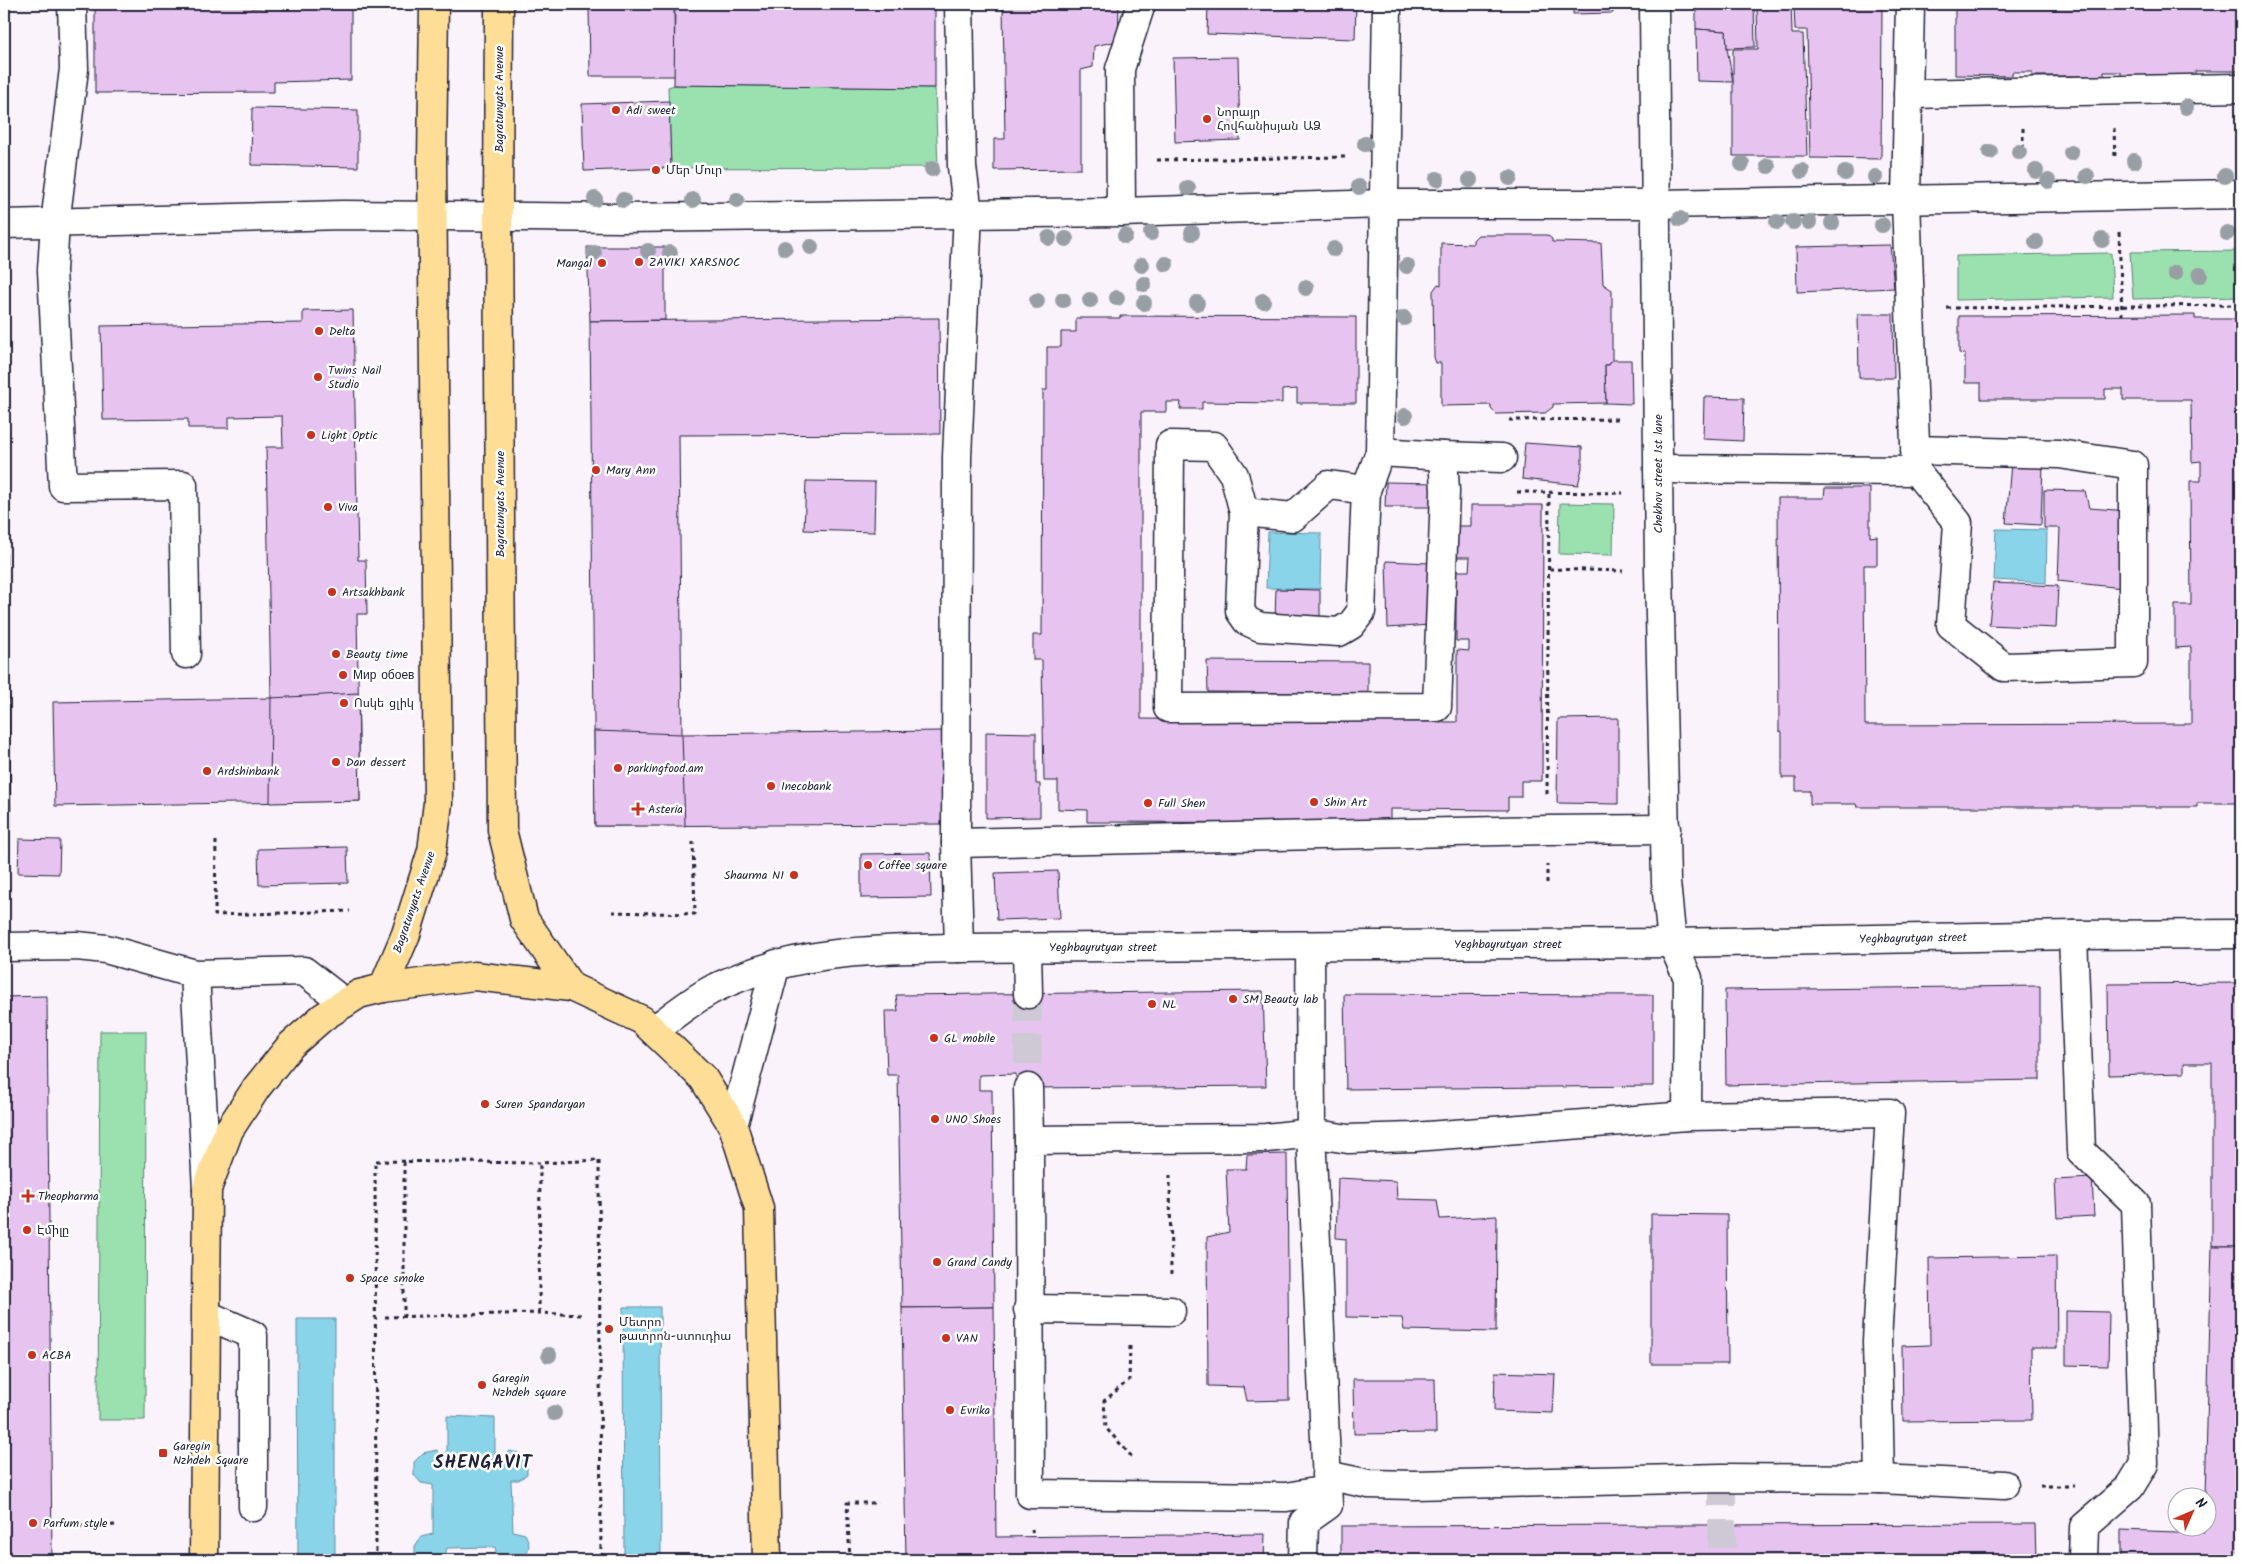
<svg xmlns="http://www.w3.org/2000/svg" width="2245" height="1564" font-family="Kalam,'Noto Sans Armenian',sans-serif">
	<rect width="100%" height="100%" fill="#faf3fc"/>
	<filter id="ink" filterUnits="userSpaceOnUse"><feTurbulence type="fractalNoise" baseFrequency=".02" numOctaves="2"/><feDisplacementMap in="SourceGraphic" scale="10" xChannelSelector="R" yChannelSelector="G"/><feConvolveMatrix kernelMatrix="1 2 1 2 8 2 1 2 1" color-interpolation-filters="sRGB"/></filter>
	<g filter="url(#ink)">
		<!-- green -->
		<g fill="#9ae1af" stroke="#5e8275">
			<path d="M674 85 935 88 938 167 671 168 668 87Z"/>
			<path d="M2241 251V297L2133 299 2130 252Z"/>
			<path d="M2111 253 2113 297 1956 300V256Z"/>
			<path d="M1560 503 1614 504 1613 555 1559 554Z"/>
			<path d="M100 1031H146L145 1420H98Z"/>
		</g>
		<!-- water -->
		<g fill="#89d4e9" stroke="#608da3">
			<path d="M1996 529 2047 530 2046 583 1994 580Z"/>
			<path d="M1268 532 1321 533 1320 589 1266 588Z"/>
			<path d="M623 1307H660L661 1560H624Z"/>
			<path d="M297 1319H335V1560H298Z"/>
			<path d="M447 1416 495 1418V1463L509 1451 519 1453 527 1461V1474L519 1480H511L513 1531 525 1534C531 1545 530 1550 522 1560H503L497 1556 495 1547 447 1548 444 1560H420L415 1554V1546L421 1537 433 1534V1485L421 1483 414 1475V1462L423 1453 437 1450 447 1460Z"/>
		</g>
		<!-- building -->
		<g fill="#e7c4f0" stroke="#22223b">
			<path d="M4 4H5L6 98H4Z"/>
			<path d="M95 4H251V8L272 7V4H351V80L274 82V92L95 93Z"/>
			<path d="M589 4H654V8H674L675 76H590Z"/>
			<path d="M675 4H935V88L674 85Z"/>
			<path d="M1003 4H1119L1118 41 1094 46 1093 67 1081 70V169L994 170V139H1005Z"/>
			<path d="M1221 4H1356L1355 39 1207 34 1208 6H1221Z"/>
			<path d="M1414 4H1490V8L1414 9Z"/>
			<path d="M1573 4H1613V13L1573 14Z"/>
			<path d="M1696 4H1754L1755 47 1727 48 1726 31 1696 29Z"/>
			<path d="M1791 4 1792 34H1803L1807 156H1733V49H1758L1757 5Z"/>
			<path d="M1794 4H1882L1881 159 1810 158 1807 30H1795Z"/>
			<path d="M1955 4H2241V71H2195V75L2121 76V72H2104V76H2032V72H2012V76L1955 75Z"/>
			<path d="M1696 29 1726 31 1727 48 1733 82 1697 81Z"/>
			<path d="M1238 57 1240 140 1175 142 1173 58Z"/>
			<path d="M669 101 671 168 584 171 582 104Z"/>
			<path d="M252 108 358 110V167L251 165Z"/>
			<path d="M1478 235H1547L1552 239V242L1601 243 1603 284 1612 290V360L1609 365H1605L1606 403 1553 404V407L1545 413 1496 414 1491 409V405L1441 406V363H1436L1434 357 1433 291 1438 284 1441 285V243L1473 244V240Z"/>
			<path d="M1890 245 1894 288 1797 292 1796 247Z"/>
			<path d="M587 247H665V320L590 321Z"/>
			<path d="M353 310 358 560H366L367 614H357L360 801 55 806 53 702 271 698 266 447H283L282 416 229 417V428H188V419L103 420 101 326 303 323V311Z"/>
			<path d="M1858 314H1893L1894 378H1859Z"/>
			<path d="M2195 315V319H2241V803H2197V807H1857L1856 804H1810V791H1796V778H1782V732L1779 731 1778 498H1824L1825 488H1870V537L1877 536V565H1864L1865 725 2191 724V647L2175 648V605H2191L2190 481H2201V461L2192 462 2191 400H2123V389H2105V399H1981V383H1965V354L1959 353V316Z"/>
			<path d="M1120 316 1356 317V403H1297V389L1282 390V403L1202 402V409H1180L1181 402H1166V412H1141V719L1457 722V650L1469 651V641H1456V571H1469L1470 557H1457L1456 526H1471V505H1543L1542 781H1521V797H1508V810L1390 809V823L1087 822V810L1058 809V781H1044L1042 660H1033V635H1042L1043 390H1047V347H1061V332H1076V318H1120Z"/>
			<path d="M939 318 940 434 679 435 682 734 943 731 944 824 595 826 590 321Z"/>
			<path d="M1612 360H1631L1632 404 1606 403 1605 365H1609Z"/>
			<path d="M1704 397 1744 398 1743 441 1703 439Z"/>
			<path d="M4 434 11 828H4Z"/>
			<path d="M1525 443 1582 447V468L1578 485 1522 479Z"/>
			<path d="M2011 463H2043L2041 525 2006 523Z"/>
			<path d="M806 481 875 482 874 532 804 530Z"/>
			<path d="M1386 482 1434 483V507H1385Z"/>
			<path d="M2044 490 2085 491 2089 508 2129 511 2123 588 2058 581 2060 528H2044Z"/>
			<path d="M1386 561 1429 563V625L1388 628Z"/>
			<path d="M1993 583 2058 586 2056 628 1989 625Z"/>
			<path d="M1276 589 1320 590V619L1275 618Z"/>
			<path d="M1207 661 1368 662V699H1305V693L1208 692Z"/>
			<path d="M358 693 360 801 270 803 271 698Z"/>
			<path d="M1618 718V804L1557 803 1558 719Z"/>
			<path d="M594 731 682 734 685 826H595Z"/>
			<path d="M986 732 1036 733V784H1040V817L986 818Z"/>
			<path d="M19 839 60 840 59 874 18 873Z"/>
			<path d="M347 847 348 883 259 885 258 849Z"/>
			<path d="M930 853 931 897 861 898V854Z"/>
			<path d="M1058 871 1060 918 997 920 995 873Z"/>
			<path d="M2241 983V1246H2212V1063H2184V1073L2109 1075 2108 984Z"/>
			<path d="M2040 986V1080L1726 1085 1725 990Z"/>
			<path d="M1263 991 1266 1086 1028 1088 1017 1087 1016 1074 979 1075V1090H992L994 1307 902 1308 898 1075H887L885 1011H898L896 995Z"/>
			<path d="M1344 994 1653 995V1086L1346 1089Z"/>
			<path d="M47 996 52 1560H4V997Z"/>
			<path d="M1287 1154 1289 1400 1247 1401 1244 1387 1208 1386 1207 1237 1229 1232 1226 1169H1246L1247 1155Z"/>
			<path d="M1338 1178 1396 1181 1397 1199 1437 1200 1440 1219 1497 1216 1496 1332 1404 1330 1402 1318 1346 1317V1239L1336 1238Z"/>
			<path d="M2092 1178 2094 1216 2057 1218 2055 1180Z"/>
			<path d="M1651 1214 1727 1215 1728 1364H1651Z"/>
			<path d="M2212 1246H2241V1560H2121V1530L2204 1533V1526H2208V1496H2205Z"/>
			<path d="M2056 1256 2057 1348H2031L2032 1420 1903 1421 1902 1346 1930 1345 1929 1258Z"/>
			<path d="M994 1307 996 1537 1265 1534 1264 1560H906L902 1308Z"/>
			<path d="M2066 1311 2109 1312 2108 1366 2066 1365Z"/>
			<path d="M1495 1372 1555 1374 1553 1413 1494 1411Z"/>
			<path d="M1353 1379H1435L1436 1433 1354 1434Z"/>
			<path d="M2035 1524 2036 1560H1341V1526Z"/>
		</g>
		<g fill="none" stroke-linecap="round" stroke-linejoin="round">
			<!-- minor-tunnel -->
			<g stroke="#cfc9d5" stroke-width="28" stroke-dasharray="28 14" stroke-linecap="butt">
				<path d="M1028 994V1088"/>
				<path d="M1722 1478V1560"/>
			</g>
			<defs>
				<g id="minor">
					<path d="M72 4 74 69 55 224 52 270 63 486 183 485 186 654"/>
					<path d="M959 4 962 167 968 212 957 457 956 843 959 948"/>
					<path d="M1654 4 1659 571 1666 882 1672 943 1688 978 1687 1116"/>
					<path d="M1910 4 1906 200 1916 471 1958 523 1951 625 2004 667 2133 663V465L2059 454 1915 450"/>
					<path d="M1908 94 2241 88"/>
					<path d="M1121 212 1120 69 1141 4"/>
					<path d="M4 224 343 215 622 218 1121 212 1384 204H1657L2241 194"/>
					<path d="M1443 456 1502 458"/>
					<path d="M1658 469 1916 471"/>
					<path d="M1366 490 1329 485 1293 517 1244 512 1240 611 1247 621 1260 627 1339 632 1351 625 1361 612 1366 490 1380 452 1387 4"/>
					<path d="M1244 512 1234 475 1214 446 1170 445 1168 708 1437 707 1445 491 1443 456 1380 452"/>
					<path d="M956 843 1547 830 1666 829"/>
					<path d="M2073 935 2081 1151 2136 1204 2144 1464 2130 1487 2084 1527 2083 1560"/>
					<path d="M4 947 77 946 106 949 195 974 304 971 345 1003"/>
					<path d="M1027 948 1028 994"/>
					<path d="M195 974 207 1189"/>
					<path d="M654 1030C673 1016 692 1000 713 989 794 949 872 950 959 948L1672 943 2073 935 2241 934"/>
					<path d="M1028 1088 1029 1140"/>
					<path d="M733 1126 776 964"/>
					<path d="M1028 1309 1171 1311"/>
					<path d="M207 1315 253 1335V1507"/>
					<path d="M1326 1475 1369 1484 1414 1485 1722 1478 1880 1479 2004 1485"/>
					<path d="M1327 1490 1286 1497 1030 1494 1029 1140 1266 1138 1311 1133 1348 1139 1414 1137 1687 1116 1890 1113 1877 1341 1880 1479"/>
					<path d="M1303 1560 1304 1522 1328 1505 1311 1133 1310 946"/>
				</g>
				<g id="major">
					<path d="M499 4 498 216 502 830 524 919 571 987"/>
					<path d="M383 988 406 934 432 851 438 803 432 162 434 4"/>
					<path d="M204 1560 207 1189 229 1130 257 1087 291 1045 323 1017 359 994 383 988 474 976 571 987 642 1020 703 1078 733 1126 759 1208 767 1560"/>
				</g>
			</defs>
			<!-- minor casing -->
			<use href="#minor" stroke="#22223b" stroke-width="31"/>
			<!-- major casing -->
			<use href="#major" stroke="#22223b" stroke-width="31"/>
			<!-- path -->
			<g stroke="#22223b" stroke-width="3" stroke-dasharray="4 4" stroke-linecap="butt">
				<path d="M2023 128V157"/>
				<path d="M2114 128 2115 159"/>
				<path d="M1157 160 1348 157"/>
				<path d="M2119 232 2122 315"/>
				<path d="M1947 308 2241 305"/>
				<path d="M1509 420 1620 419"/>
				<path d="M1517 492 1623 493"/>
				<path d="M1549 569 1623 571"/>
				<path d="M1547 794 1549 492"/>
				<path d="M216 841 215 915 350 911"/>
				<path d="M1547 883V865"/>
				<path d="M612 912 695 914 693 842"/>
				<path d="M404 1162V1316"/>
				<path d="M1170 1175 1171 1274"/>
				<path d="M539 1313 540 1163"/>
				<path d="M385 1317 539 1313 581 1315"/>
				<path d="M1130 1346 1129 1380 1104 1401 1106 1428 1133 1458"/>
				<path d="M2040 1486H2074"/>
				<path d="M79 1526 116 1525"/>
				<path d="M1032 1529 1033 1537"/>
				<path d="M376 1560 375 1161 540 1163 599 1160 601 1560"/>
				<path d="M850 1560 847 1503H878"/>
			</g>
			<!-- minor -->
			<use href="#minor" stroke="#fff" stroke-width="28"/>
			<!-- major -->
			<use href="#major" stroke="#fedd96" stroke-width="28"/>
		</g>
		<!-- trees -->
		<g fill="#979fa5">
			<circle cx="2186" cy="107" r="8"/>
			<circle cx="1365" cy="144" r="8"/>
			<circle cx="1990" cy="152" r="8"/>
			<circle cx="2019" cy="152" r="8"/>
			<circle cx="2071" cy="153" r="8"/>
			<circle cx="2134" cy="161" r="8"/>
			<circle cx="1742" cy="164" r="8"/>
			<circle cx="1768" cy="166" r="8"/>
			<circle cx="932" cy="169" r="8"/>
			<circle cx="1802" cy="171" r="8"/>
			<circle cx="2036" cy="171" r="8"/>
			<circle cx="1845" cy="173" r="8"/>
			<circle cx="2087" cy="176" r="8"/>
			<circle cx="2225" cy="176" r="8"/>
			<circle cx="1875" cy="177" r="8"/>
			<circle cx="1510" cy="178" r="8"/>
			<circle cx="1437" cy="179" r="8"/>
			<circle cx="1470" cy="180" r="8"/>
			<circle cx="2048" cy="181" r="8"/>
			<circle cx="1359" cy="187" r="8"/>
			<circle cx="1188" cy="188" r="8"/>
			<circle cx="595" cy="199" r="8"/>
			<circle cx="623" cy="200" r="8"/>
			<circle cx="693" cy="200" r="8"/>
			<circle cx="737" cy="200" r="8"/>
			<circle cx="1680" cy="219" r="8"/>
			<circle cx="1777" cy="222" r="8"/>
			<circle cx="1793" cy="222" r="8"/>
			<circle cx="1809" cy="222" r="8"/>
			<circle cx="1832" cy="223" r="8"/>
			<circle cx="1882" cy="225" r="8"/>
			<circle cx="1151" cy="233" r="8"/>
			<circle cx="1192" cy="233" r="8"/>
			<circle cx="2227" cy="233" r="8"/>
			<circle cx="1125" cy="236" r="8"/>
			<circle cx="1049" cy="238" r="8"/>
			<circle cx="1066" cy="239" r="8"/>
			<circle cx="2102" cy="240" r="8"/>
			<circle cx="2036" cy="242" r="8"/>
			<circle cx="811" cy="247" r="8"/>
			<circle cx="785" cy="248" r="8"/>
			<circle cx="1334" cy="249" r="8"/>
			<circle cx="648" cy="251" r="8"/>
			<circle cx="594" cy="253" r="8"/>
			<circle cx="670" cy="253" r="8"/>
			<circle cx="1166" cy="264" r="8"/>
			<circle cx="1142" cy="265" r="8"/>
			<circle cx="1407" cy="266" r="8"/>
			<circle cx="2175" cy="273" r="8"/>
			<circle cx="2200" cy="275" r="8"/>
			<circle cx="1144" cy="284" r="8"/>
			<circle cx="1306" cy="288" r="8"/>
			<circle cx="1117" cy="298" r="8"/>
			<circle cx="1063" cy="300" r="8"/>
			<circle cx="1090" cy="300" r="8"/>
			<circle cx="1037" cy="301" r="8"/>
			<circle cx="1263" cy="301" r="8"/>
			<circle cx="1144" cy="303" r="8"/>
			<circle cx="1197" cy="303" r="8"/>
			<circle cx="1404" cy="318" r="8"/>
			<circle cx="1405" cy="416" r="8"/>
			<circle cx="549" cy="1355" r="8"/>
			<circle cx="554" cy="1413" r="8"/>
		</g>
	</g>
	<!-- markers -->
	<g fill="#c8321e" stroke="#fff" stroke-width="2">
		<circle cx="616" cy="110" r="5"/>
		<circle cx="1207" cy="119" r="5"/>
		<circle cx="656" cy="170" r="5"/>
		<circle cx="639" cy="262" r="5"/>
		<circle cx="602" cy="263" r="5"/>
		<circle cx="319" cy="331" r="5"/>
		<circle cx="318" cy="377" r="5"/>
		<circle cx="311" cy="435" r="5"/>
		<circle cx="596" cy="470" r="5"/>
		<circle cx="328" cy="507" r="5"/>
		<circle cx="332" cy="592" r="5"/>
		<circle cx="336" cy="654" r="5"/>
		<circle cx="343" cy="675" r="5"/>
		<circle cx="344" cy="703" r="5"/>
		<circle cx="336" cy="762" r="5"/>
		<circle cx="618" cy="768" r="5"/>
		<circle cx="207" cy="771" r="5"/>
		<circle cx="771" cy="786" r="5"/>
		<circle cx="1314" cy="802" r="5"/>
		<circle cx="1148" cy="803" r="5"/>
		<path d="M635.5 801.5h5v5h5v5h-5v5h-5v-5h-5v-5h5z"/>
		<circle cx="868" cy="865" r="5"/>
		<circle cx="794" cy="875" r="5"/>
		<circle cx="1233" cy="999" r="5"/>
		<circle cx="1152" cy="1004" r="5"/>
		<circle cx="934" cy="1038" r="5"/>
		<circle cx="485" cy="1104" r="5"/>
		<circle cx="935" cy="1119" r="5"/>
		<path d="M25.5 1188.5h5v5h5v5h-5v5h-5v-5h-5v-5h5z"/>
		<circle cx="27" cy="1230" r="5"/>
		<circle cx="937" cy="1262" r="5"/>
		<circle cx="350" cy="1278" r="5"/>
		<circle cx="609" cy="1329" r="5"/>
		<circle cx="946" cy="1338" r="5"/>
		<circle cx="32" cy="1355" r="5"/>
		<circle cx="482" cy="1385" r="5"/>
		<circle cx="950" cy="1410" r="5"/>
		<rect x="158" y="1448" width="10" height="10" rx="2.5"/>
		<circle cx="33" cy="1523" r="5"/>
	</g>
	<g text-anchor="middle" stroke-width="5" stroke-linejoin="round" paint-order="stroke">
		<!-- street labels -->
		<g font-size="12" fill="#22223b" stroke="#fff">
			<text transform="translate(499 99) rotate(-90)" y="4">Bagratunyats Avenue</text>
			<text transform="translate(1658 474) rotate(-90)" y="4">Chekhov street 1st lane</text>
			<text transform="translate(500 504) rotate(-90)" y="4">Bagratunyats Avenue</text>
			<text transform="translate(414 902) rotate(-71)" y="4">Bagratunyats Avenue</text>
			<text transform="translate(1913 938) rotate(-1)" y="4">Yeghbayrutyan street</text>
			<text x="1508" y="948">Yeghbayrutyan street</text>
			<text x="1103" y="951">Yeghbayrutyan street</text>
		</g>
		<!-- poi labels -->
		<g font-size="12" fill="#22223b" stroke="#fff" text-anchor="start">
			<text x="626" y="114">Adi sweet</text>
			<text x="1217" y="116">Նորայր<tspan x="1217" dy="14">Հովհանիսյան ԱՁ</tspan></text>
			<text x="666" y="174">Մեր Մուր</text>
			<text x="649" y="266">ZAVIKI XARSNOC</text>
			<text x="592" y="267" text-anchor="end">Mangal</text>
			<text x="329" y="335">Delta</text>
			<text x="328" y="374">Twins Nail<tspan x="328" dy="14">Studio</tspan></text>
			<text x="321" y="439">Light Optic</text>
			<text x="606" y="474">Mary Ann</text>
			<text x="338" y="511">Viva</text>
			<text x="342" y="596">Artsakhbank</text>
			<text x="346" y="658">Beauty time</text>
			<text x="353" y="679">Мир обоев</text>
			<text x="354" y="707">Ոսկե ցլիկ</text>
			<text x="346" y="766">Dan dessert</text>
			<text x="628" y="772">parkingfood.am</text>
			<text x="217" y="775">Ardshinbank</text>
			<text x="781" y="790">Inecobank</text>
			<text x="1324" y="806">Shin Art</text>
			<text x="1158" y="807">Full Shen</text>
			<text x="648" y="813">Asteria</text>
			<text x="878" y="869">Coffee square</text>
			<text x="784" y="879" text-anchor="end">Shaurma N1</text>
			<text x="1243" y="1003">SM Beauty lab</text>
			<text x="1162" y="1008">NL</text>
			<text x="944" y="1042">GL mobile</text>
			<text x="495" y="1108">Suren Spandaryan</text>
			<text x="945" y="1123">UNO Shoes</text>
			<text x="38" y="1200">Theopharma</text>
			<text x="37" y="1234">Էմիլը</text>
			<text x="947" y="1266">Grand Candy</text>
			<text x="360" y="1282">Space smoke</text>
			<text x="619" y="1326">Մետրո<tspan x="619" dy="14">թատրոն-ստուդիա</tspan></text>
			<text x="956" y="1342">VAN</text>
			<text x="42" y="1359">ACBA</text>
			<text x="492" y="1382">Garegin<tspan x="492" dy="14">Nzhdeh square</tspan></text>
			<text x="960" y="1414">Evrika</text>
			<text x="173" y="1450">Garegin<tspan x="173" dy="14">Nzhdeh Square</tspan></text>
			<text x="43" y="1527">Parfum style</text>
		</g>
		<!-- district labels -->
		<g font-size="18" font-weight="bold" letter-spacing="1" fill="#22223b" stroke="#fff">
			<text x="483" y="1468">SHENGAVIT</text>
		</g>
	</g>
	<!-- margin -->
	<rect width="2245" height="1564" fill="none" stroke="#fff" stroke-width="20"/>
	<rect x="10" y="10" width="2225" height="1544" fill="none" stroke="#22223b" stroke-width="2" filter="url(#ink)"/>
	<!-- north arrow -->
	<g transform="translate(2192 1512) rotate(45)"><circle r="24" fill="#ffffff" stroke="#a7a7b1"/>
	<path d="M0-4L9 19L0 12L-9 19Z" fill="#c8321e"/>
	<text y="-8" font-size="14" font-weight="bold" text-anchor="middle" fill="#22223b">N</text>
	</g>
</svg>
